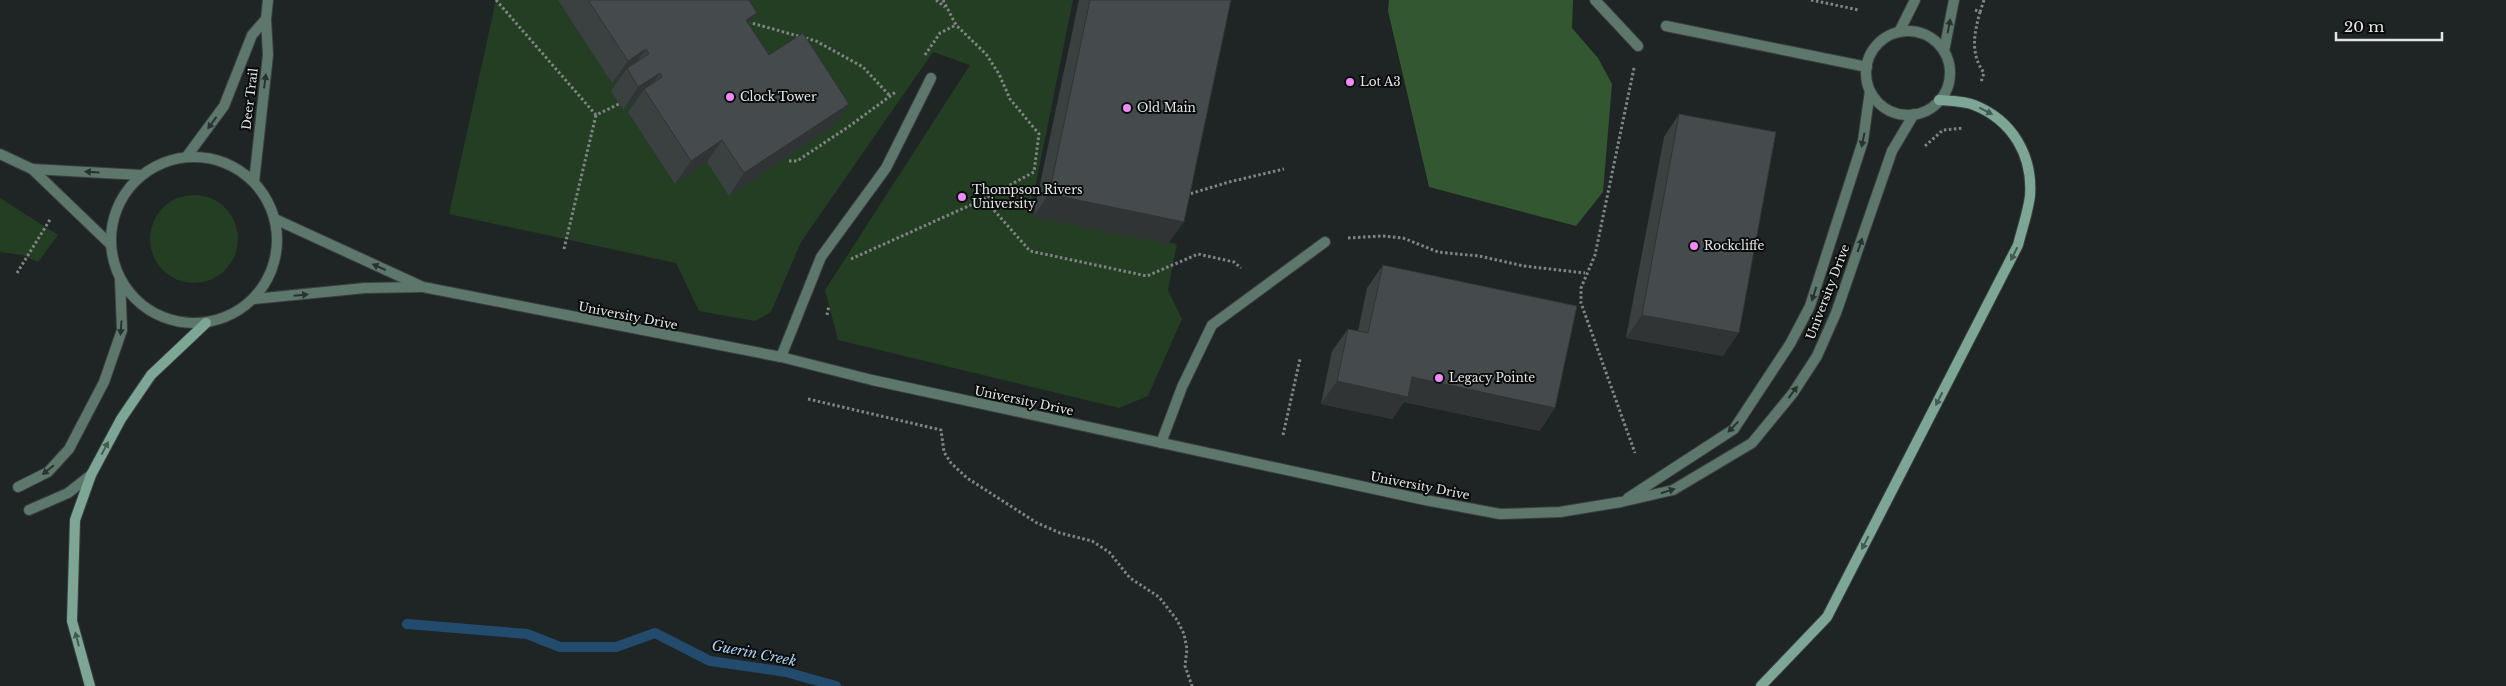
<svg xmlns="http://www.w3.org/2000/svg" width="2506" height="686" font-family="'Libre Baskerville',serif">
	<rect width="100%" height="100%" fill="#1f2424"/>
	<!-- green -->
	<g fill="#243e23">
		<path d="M496 0H1073L1030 213 1177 244 1168 290 1182 319 1148 396 1119 408 838 340 825 290 970 65 933 52 801 242 771 312 755 321 699 311 676 263 449 214Z"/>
		<circle cx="194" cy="239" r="44"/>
		<path d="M0 198 58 235 38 262 22 255 0 252Z"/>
	</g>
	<!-- forest -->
	<path fill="#335731" d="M1389 0H1573L1572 28 1598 58 1612 84 1603 192 1576 226 1429 187 1388 11Z"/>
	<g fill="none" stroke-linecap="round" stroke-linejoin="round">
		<!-- stream -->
		<path stroke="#234b6e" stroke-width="10" d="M407 624 527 634 560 647H616L655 633 710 661 786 672 836 686"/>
		<defs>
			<g id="lane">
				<path d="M1666 26 1867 67"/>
				<path d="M781 357 821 257 886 168 931 78"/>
				<path d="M1161 443 1182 387 1212 325 1325 242"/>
				<path d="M18 487 48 472 69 449 104 382 122 330 120 279"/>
				<path d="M29 510 68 493 91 475"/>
			</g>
			<g id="street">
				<path d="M1595 0 1638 46"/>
				<circle cx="1908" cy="73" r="42"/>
				<path d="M1899 32 1915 0"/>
				<path d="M1944 51 1954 0"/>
				<path d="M0 154 32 169 110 244"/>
				<path d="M187 156 224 106 252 35 266 19"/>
				<circle cx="194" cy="240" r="83"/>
				<path d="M32 169 141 175"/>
				<path d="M254 182 268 55 266 19 268 0"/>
				<path d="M275 219 423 287 781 357 872 380 1425 500 1500 514 1560 512 1621 502 1673 490 1752 443 1793 393 1817 356 1836 313 1892 151 1914 114"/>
				<path d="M253 299 365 288 421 287"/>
				<path d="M1628 498 1734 429 1790 344 1810 306 1863 141 1870 91"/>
			</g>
			<g id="secondary">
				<path d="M90 686 72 621 75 520 91 475 121 419 151 375 206 323"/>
				<path d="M1761 686 1827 617 2018 245C2022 229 2028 212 2030 196 2033 155 2012 120 1974 105 1964 101 1950 101 1939 100"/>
			</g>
		</defs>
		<!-- lane casing -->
		<use href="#lane" stroke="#3a3f3f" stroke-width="12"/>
		<!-- street casing -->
		<use href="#street" stroke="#3a3f3f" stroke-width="12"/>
		<!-- secondary casing -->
		<use href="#secondary" stroke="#3a3f3f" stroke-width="12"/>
		<!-- path -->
		<g stroke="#808484" stroke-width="3" stroke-dasharray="2.5 2.5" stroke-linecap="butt">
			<path d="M496 0 596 115 619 104"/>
			<path d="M936 0 945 7"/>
			<path d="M1811 0 1859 10"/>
			<path d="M1975 10 1980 12C1974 34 1970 53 1984 73L1981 82"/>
			<path d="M1980 12 1984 0"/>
			<path d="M748 22 816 41 863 67 890 96"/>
			<path d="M925 55 940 33 956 25"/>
			<path d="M1634 68 1595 255 1581 288V303L1635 453"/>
			<path d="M1925 146 1943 130 1963 128"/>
			<path d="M789 161H797L851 125 897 91"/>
			<path d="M1186 195 1229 182 1284 169"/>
			<path d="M984 199 1030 251 1147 276 1198 254 1234 262 1241 268"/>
			<path d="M1348 238 1382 236 1403 238 1438 252 1479 256 1524 266 1585 273"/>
			<path d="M564 249 596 115"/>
			<path d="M851 259 984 199 1034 172 1039 134 1010 99 999 74 986 54 956 25 943 0"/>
			<path d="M17 273 51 218"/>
			<path d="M827 315 829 306"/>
			<path d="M808 399 941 430 944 452 951 463 967 478 1037 523 1060 533 1092 541 1109 552 1130 578 1159 597 1177 620 1184 634 1187 649 1185 666 1192 686"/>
			<path d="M1283 435 1300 359"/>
		</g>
		<!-- lane -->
		<use href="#lane" stroke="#5d776d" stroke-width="10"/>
		<!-- street -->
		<use href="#street" stroke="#5d776d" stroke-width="10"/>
		<!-- secondary -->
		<use href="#secondary" stroke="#7da696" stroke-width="10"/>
	</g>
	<!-- wall -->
	<g fill="#3b4041">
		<path d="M558 0H749V24L769 55 833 126 729 196 707 162 675 184 628 112 636 101 623 110 611 91 620 78 612 83Z"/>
		<path d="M1079 0H1231L1168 244 1033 217Z"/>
		<path d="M1679 114 1723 356 1626 338 1664 137Z"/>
		<path d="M1383 265 1540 431 1404 402 1392 419 1321 404 1332 351 1348 329 1358 331 1367 288Z"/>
	</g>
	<!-- shaded-wall -->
	<g fill="#303435">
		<path d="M757 13 742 35 746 20Z"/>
		<path d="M646 49 630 71 627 68 620 78 612 83 628 61Z"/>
		<path d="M660 73 646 93 644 89 636 101 623 110 638 87Z"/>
		<path d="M849 104 833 126 729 196 744 173Z"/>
		<path d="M722 140 707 162 675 184 691 161Z"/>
		<path d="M1049 194 1184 222 1168 244 1033 217Z"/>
		<path d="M1642 315 1739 333 1723 356 1626 338Z"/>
		<path d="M1412 377 1555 408 1540 431 1404 402 1392 419 1321 404 1337 381Z"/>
	</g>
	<!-- building -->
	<g fill="#454a4c" stroke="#303435">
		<path d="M588 0H749L757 13 746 20 769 55 803 33 849 104 744 173 722 140 691 161 644 89 662 77 660 73 638 87 627 68 649 54 646 49 628 61Z"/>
		<path d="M1090 0H1231L1184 222 1049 194Z"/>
		<path d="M1679 114 1776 132 1739 333 1642 315Z"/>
		<path d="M1383 265 1577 306 1555 408 1412 377 1408 397 1337 381 1348 329 1368 333Z"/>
	</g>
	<!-- one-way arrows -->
	<defs><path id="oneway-solid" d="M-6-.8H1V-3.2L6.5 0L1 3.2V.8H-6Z" transform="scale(1.25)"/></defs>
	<g fill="#28322f">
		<use href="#oneway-solid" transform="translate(1949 26) rotate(-79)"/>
		<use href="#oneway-solid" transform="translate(265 81) rotate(-83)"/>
		<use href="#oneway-solid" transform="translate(212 123) rotate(126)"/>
		<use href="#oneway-solid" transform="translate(1863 140) rotate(102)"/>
		<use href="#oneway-solid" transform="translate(92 172) rotate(-177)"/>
		<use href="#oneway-solid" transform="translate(1860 245) rotate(-71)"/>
		<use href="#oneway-solid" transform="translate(379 267) rotate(-156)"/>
		<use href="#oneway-solid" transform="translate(1814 294) rotate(108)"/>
		<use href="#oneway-solid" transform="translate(301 295) rotate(-5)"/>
		<use href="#oneway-solid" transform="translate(121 328) rotate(94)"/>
		<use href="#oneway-solid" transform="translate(1793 392) rotate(-54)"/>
		<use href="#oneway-solid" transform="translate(1733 427) rotate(134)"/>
		<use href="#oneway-solid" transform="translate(48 470) rotate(141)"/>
		<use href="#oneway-solid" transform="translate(1668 491) rotate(-17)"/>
	</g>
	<g fill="#445a52">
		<use href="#oneway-solid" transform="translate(1986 111) rotate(27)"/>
		<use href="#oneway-solid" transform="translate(2014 254) rotate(117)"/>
		<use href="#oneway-solid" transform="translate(1939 399) rotate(117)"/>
		<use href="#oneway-solid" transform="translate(105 448) rotate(-62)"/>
		<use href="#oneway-solid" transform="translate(1865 543) rotate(117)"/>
		<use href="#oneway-solid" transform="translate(77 639) rotate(-105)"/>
	</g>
	<!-- markers -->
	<g fill="#f08bf6" stroke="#0b0d0d" stroke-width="2">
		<circle cx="1350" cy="82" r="5"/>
		<circle cx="730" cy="97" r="5"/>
		<circle cx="1127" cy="108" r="5"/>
		<circle cx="962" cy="197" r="5"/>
		<circle cx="1694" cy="246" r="5"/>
		<circle cx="1439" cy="378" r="5"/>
	</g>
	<g text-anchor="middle" stroke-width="4" stroke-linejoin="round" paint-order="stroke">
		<!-- poi labels -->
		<g font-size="12" fill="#e2e5e5" stroke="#0b0d0d" text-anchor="start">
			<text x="1360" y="86">Lot A3</text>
			<text x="740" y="101">Clock Tower</text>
			<text x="1137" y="112">Old Main</text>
			<text x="972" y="194">Thompson Rivers<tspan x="972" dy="14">University</tspan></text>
			<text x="1704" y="250">Rockcliffe</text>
			<text x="1449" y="382">Legacy Pointe</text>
		</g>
		<!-- street labels -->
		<g font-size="12" fill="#e2e5e5" stroke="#0b0d0d">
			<text transform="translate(250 99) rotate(-83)" y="4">Deer Trail</text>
			<text transform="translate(1828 292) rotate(-69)" y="4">University Drive</text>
			<text transform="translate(628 316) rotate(11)" y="4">University Drive</text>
			<text transform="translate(1024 401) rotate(12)" y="4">University Drive</text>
			<text transform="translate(1420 486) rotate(11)" y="4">University Drive</text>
		</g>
		<!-- water labels -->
		<g font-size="14" font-style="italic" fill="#abd0f3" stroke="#0b0d0d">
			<text transform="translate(754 653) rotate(11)" y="5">Guerin Creek</text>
		</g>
	</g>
	<!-- scale -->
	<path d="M2336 32v8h106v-8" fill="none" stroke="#e2e5e5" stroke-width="2.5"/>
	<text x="2344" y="32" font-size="15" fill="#e2e5e5" stroke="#0b0d0d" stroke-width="4" paint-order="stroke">20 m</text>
</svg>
